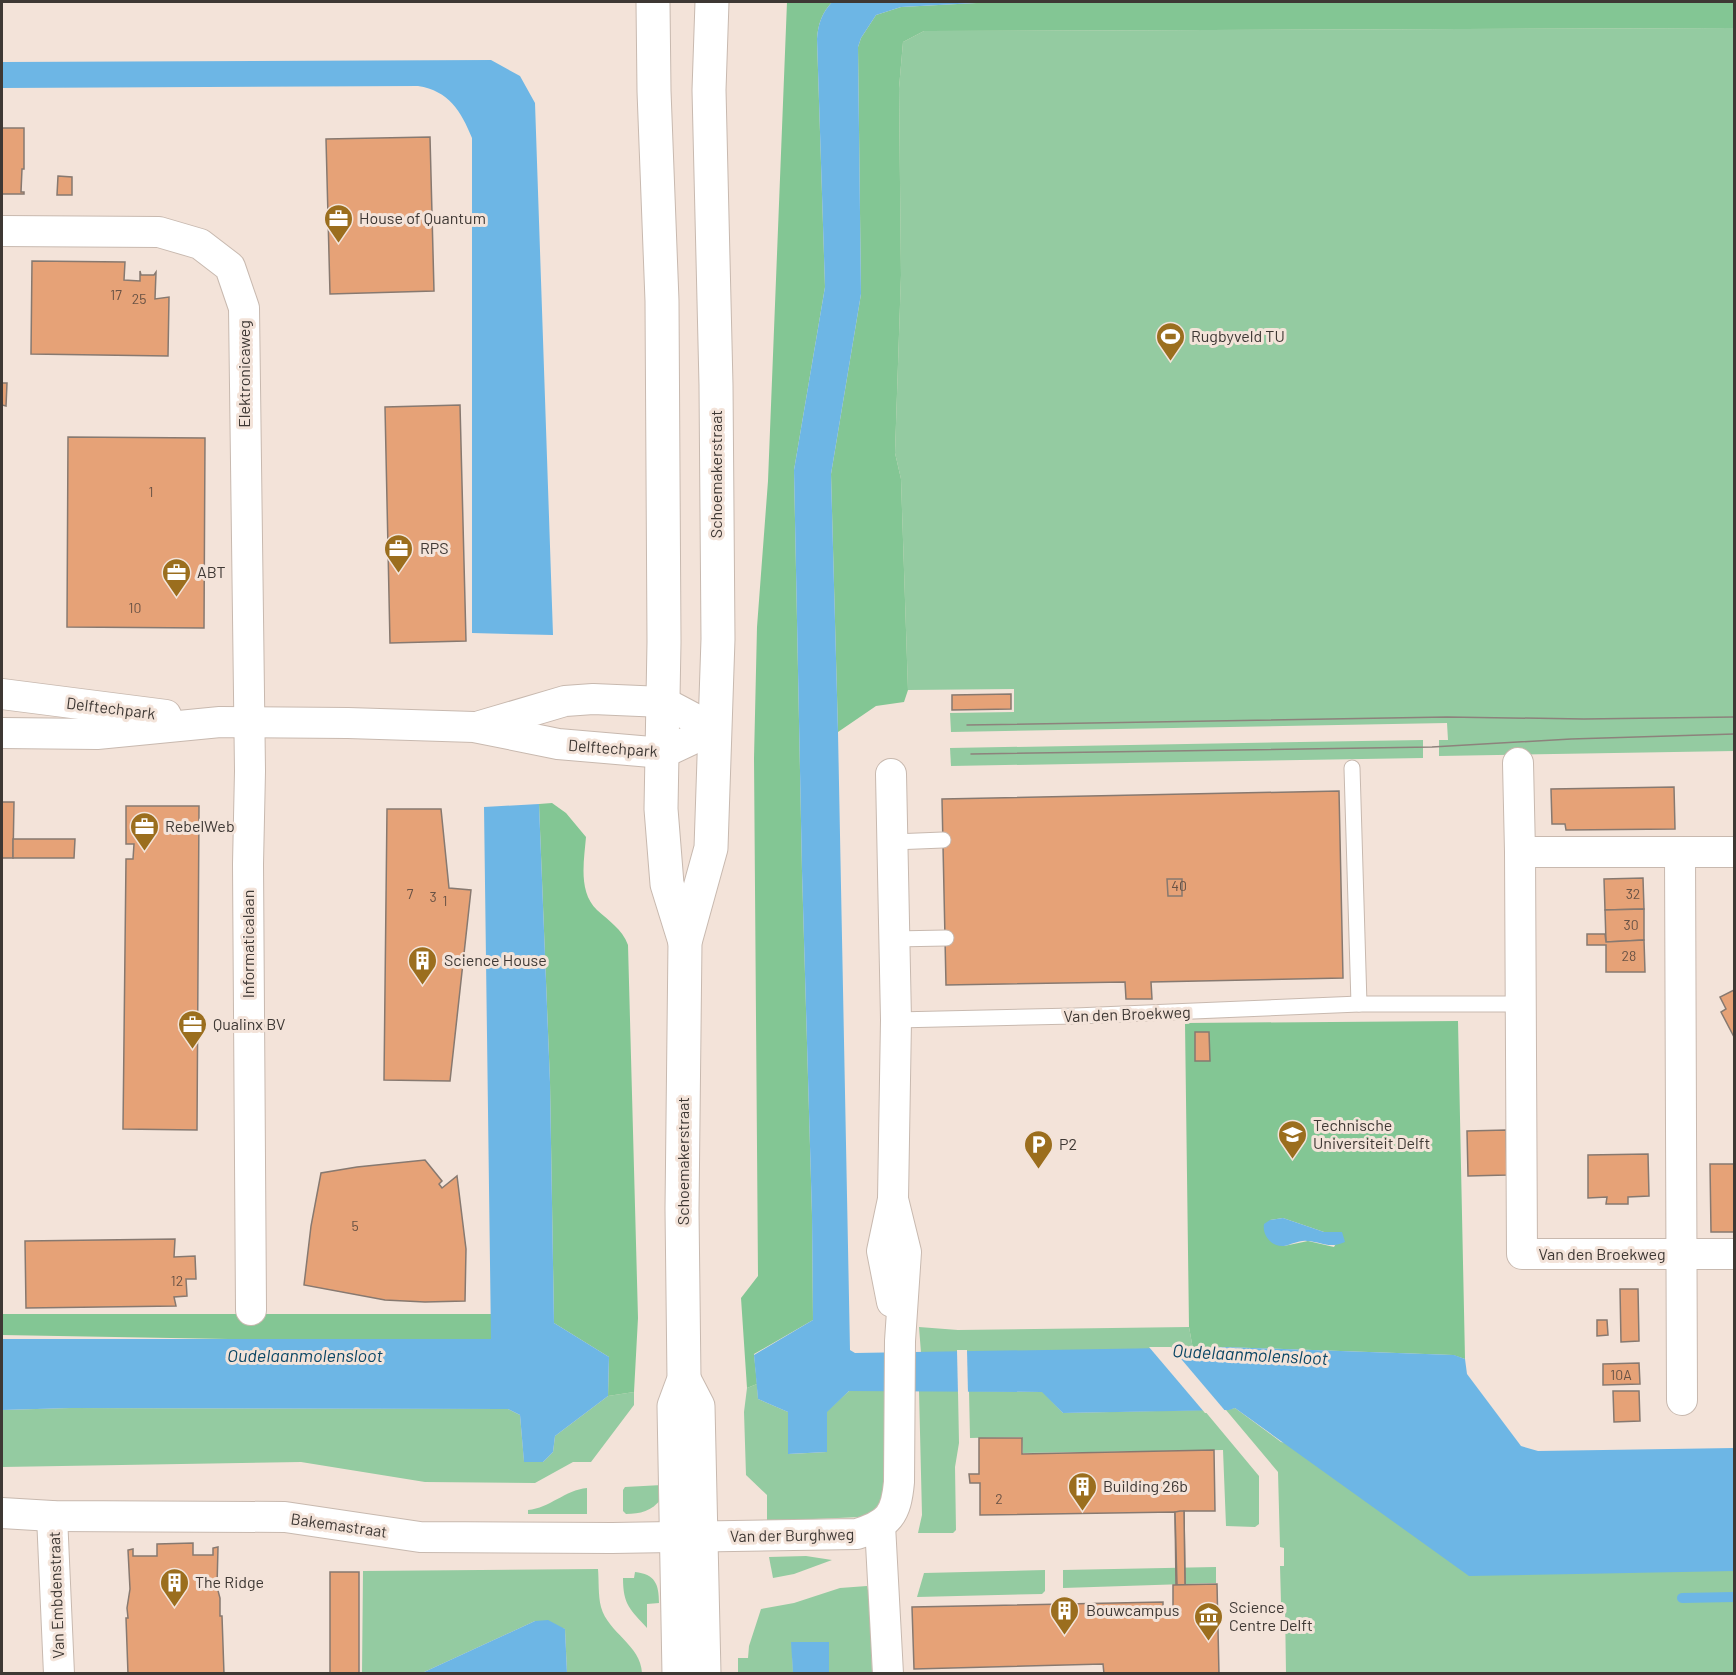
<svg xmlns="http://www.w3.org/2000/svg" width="1736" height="1675" font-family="Barlow,sans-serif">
	<rect width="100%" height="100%" fill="#f3e3d9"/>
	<!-- green -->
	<g fill="#94cba1">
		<path d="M1734 28V751L1439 756V740H1448L1447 723 951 732 950 713 1014 712V689L908 690 901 479 895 453 901 275 899 88 903 42 924 31Z"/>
		<path d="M1423 740V758L951 766 950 748Z"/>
		<path d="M919 1327 958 1330 1189 1327 1193 1349 921 1353Z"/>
		<path d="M757 1384 758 1399 788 1412 789 1454 827 1452V1411L849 1391H886C886 1417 891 1483 879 1503 875 1511 868 1514 861 1517L767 1521V1495L746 1475 744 1412 747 1388Z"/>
		<path d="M919 1391H958L959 1443 955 1467 956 1530 953 1533H918L922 1515Z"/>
		<path d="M969 1391 1043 1392 1063 1413 1204 1410 1259 1476V1524L1255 1527 1226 1526 1223 1450 1023 1453 1022 1437 970 1438Z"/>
		<path d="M634 1392V1405L591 1462H573L535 1483 425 1482 301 1462 2 1467V1410L70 1408 508 1409 520 1415 524 1461 543 1462 553 1452 555 1436 608 1396Z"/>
		<path d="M1235 1408 1281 1442 1734 1544V1673H1286L1285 1606 1281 1603 1280 1566H1284V1548L1280 1547 1278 1472 1226 1410Z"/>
		<path d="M662 1485 661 1499C652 1511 640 1514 626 1514L623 1511V1490L625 1487Z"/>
		<path d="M587 1488V1514H528V1510C550 1508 565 1490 587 1488Z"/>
		<path d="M806 1556 832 1560 794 1574 773 1578 769 1557Z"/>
		<path d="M1216 1567V1583L1063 1588V1570Z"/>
		<path d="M598 1569C599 1581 598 1595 601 1607 608 1633 641 1645 642 1673H567L565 1629 539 1621H535L422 1673 362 1674 363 1571Z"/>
		<path d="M1045 1570V1591L1042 1594 917 1597 924 1573Z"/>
		<path d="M635 1572C655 1574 659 1584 659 1603L647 1604V1628C630 1609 623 1605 623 1578H634Z"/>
		<path d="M867 1586 870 1599 872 1673H829L828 1642H792L793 1673H738V1658H748L749 1646 761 1609 794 1603 840 1588Z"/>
	</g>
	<!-- forest -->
	<g fill="#83c694" fill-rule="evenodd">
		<path d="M787 2H832C822 13 818 24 817 39L825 287 794 470 802 871 812 1215 813 1320 754 1354 757 1384 747 1388 741 1298 758 1276 754 758 757 627 768 481Z"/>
		<path d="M995 2H1734V28L924 31 903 42 899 88 901 275 895 453 901 479 908 690 904 702 876 706 838 732 831 474 861 294 858 47 861 38 876 15 901 7Z"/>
		<path d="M552 803 566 813 586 837C584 861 578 892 597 910 609 921 622 929 628 945L638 1318 634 1392 608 1396 609 1357 554 1323 550 1082 539 804Z"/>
		<path d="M1458 1021 1465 1359 1453 1355 1224 1347 1193 1349 1189 1327 1185 1023ZM1283 1218 1324 1232H1342L1334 1247 1308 1241 1284 1246 1270 1220Z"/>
		<path d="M2 1314H508L497 1344 2 1335Z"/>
	</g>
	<!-- water -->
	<g fill="#6db6e5">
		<path d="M832 2H995L901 7 876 15 861 38 858 47 861 294 831 474 838 732 850 1350 855 1353 1224 1347 1454 1355 1465 1359 1467 1374 1521 1446 1538 1451 1734 1448V1571L1469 1576 1235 1408 1229 1410 1063 1413 1042 1392 849 1391 827 1412V1452L788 1454V1412L758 1399 754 1355 813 1320 812 1215 802 871 794 470 825 287 817 39C818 24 822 13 832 2Z"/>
		<path d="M491 60 520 76 535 103 553 635 472 633V138C461 111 449 91 418 86L2 88V62Z"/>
		<path d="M539 804 550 1082 554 1323 609 1357 608 1396 555 1436 553 1452 543 1462H524L520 1415 508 1409 71 1408 2 1410V1339H491L484 807Z"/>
		<path d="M1283 1218 1324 1232H1342L1345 1242C1328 1249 1323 1242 1307 1241 1299 1240 1291 1245 1284 1246 1271 1247 1262 1235 1264 1224L1270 1220Z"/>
		<path d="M548 1620 565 1629 567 1673H422L535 1621Z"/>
		<path d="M791 1642H829V1673H793Z"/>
	</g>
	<!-- pier -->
	<g fill="#f3e3d9">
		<path d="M1149 1347H1171L1227 1413H1205Z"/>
		<path d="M957 1350H967L968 1394H958Z"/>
	</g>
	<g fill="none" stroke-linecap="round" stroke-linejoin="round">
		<!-- stream -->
		<path stroke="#6db6e5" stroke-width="10" d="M1682 1598 1734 1597"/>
	</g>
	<!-- building -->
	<g fill="#e6a277" stroke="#877970" stroke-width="1.5">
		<path d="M2 128H24V169H22L21 192H24V194H2Z"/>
		<path d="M430 137 434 291 330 294 326 139Z"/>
		<path d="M58 176 72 177V195H57Z"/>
		<path d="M32 261 125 262 124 280 140 281V271L141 275H154L156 272 155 299 169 297 168 356 31 354Z"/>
		<path d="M2 383H7L6 406 2 405Z"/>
		<path d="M460 405 466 641 390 643 385 407Z"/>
		<path d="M68 437 205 438 204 628 67 627Z"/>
		<path d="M1011 694V709L952 710V695Z"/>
		<path d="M1674 787 1675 829 1566 830 1565 824H1552L1551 789Z"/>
		<path d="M1339 791 1343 978 1151 982 1152 999H1126L1125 982 946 985 942 799Z"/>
		<path d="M2 802H14L13 858H2Z"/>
		<path d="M126 806H199L197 1130 123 1129 126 859H133L134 844H126Z"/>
		<path d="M387 809H441L449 888 471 890 450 1081 384 1080Z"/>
		<path d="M13 839H75L74 858H13Z"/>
		<path d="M1643 878 1644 909 1605 910 1604 879Z"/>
		<path d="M1167 879H1182V896H1168Z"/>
		<path d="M1644 909V940L1606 942 1605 910Z"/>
		<path d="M1587 934H1605L1606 942 1644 940 1645 972H1606V945H1587Z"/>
		<path d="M1734 990V1037L1721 1012 1726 1009 1720 997Z"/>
		<path d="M1195 1032H1209L1210 1061H1195Z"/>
		<path d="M1506 1130 1507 1175 1468 1176 1467 1131Z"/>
		<path d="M1648 1154 1649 1196 1628 1197V1204H1606L1607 1197 1588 1198V1155Z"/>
		<path d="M425 1160 442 1181 439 1184 442 1188 457 1176 466 1249 465 1301 425 1302 385 1300 304 1285 311 1226 321 1173 357 1167Z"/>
		<path d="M1710 1164H1734V1232H1711Z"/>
		<path d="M175 1239 174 1257 195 1256 196 1279H186L187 1296 174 1297 176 1306 26 1308 25 1241Z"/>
		<path d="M1620 1289H1638L1639 1341 1621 1342Z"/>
		<path d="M1597 1320H1607L1608 1335 1597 1336Z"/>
		<path d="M1639 1363 1640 1384 1603 1385V1364Z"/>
		<path d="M1613 1391H1639L1640 1421 1614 1422Z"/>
		<path d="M979 1438H1022V1454L1214 1450 1215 1511H1184L1185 1585H1176L1175 1512 980 1515V1483H970L969 1474H979Z"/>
		<path d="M1180 1511H1184L1185 1585H1177L1175 1512Z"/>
		<path d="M193 1543V1555H213V1548L218 1547 217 1587 220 1598V1616H222L224 1674H128L126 1618H128L127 1608 130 1589 128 1550 133 1549V1556H157V1544Z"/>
		<rect x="330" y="1572" width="29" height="102"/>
		<path d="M1217 1584 1219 1674H1104L1103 1664 914 1669 912 1607 1163 1602V1608L1173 1607V1585Z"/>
	</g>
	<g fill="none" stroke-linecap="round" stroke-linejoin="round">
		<defs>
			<g id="lane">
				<path d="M1352 768 1359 1004"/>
				<path d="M893 842 943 840"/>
				<path d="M894 939 946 938"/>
				<path d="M896 1020 1075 1016 1359 1004H1521"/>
			</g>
			<g id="street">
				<path d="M2 231 159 232 200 244 230 267 244 308 250 771 248 864 251 1310"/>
				<path d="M2 694 166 715"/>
				<path d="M480 726 565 701 593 699 663 702 714 729"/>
				<path d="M2 733 97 734 220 722 348 723 474 727 558 744 663 753 714 729"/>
				<path d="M1518 763 1520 852 1522 1254H1734"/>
				<path d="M891 774 896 1020 893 1199 882 1251 892 1302"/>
				<path d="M1520 852H1734"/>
				<path d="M1680 852 1682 1400"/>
				<path d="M2 1513 52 1516 285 1517 420 1537 612 1538 857 1534C889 1524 896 1515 899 1482L900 1341 906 1252 893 1199"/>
				<path d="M52 1516 59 1674"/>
				<path d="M880 1525 888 1674"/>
			</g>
			<g id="secondary">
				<path d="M653 2 654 91 662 301 664 642 661 809 667 884 685 942"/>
				<path d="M684 1379 698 1406 704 1674"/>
				<path d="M679 1674 674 1406 684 1379 682 1209 685 942 711 848 718 639 716 385 709 90 712 2"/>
			</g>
		</defs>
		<!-- lane casing -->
		<use href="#lane" stroke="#c8b9af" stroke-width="17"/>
		<!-- street casing -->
		<use href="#street" stroke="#c8b9af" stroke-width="32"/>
		<!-- secondary casing -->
		<use href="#secondary" stroke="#c8b9af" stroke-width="35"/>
		<!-- lane -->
		<use href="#lane" stroke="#fff" stroke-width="15"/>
		<!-- street -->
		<use href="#street" stroke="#fff" stroke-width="30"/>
		<!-- secondary -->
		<use href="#secondary" stroke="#fff" stroke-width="33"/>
		<!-- tram -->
		<g stroke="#8d827c" stroke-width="1.5">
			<path d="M967 725 1447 717 1584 719 1734 717"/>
			<path d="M971 754 1432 747 1571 739 1734 734"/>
		</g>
	</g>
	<!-- icons -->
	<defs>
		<symbol id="office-pin" viewBox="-11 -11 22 30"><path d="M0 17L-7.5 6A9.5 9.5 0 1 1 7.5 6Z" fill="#9b6e1e" stroke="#f3e3d9"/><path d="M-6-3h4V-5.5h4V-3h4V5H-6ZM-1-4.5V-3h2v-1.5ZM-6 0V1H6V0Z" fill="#fff"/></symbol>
		<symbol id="stadium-pin" viewBox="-11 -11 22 30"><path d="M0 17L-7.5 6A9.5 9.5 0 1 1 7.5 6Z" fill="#9b6e1e" stroke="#f3e3d9"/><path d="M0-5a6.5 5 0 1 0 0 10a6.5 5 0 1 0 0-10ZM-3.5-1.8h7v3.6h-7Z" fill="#fff"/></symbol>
		<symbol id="building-pin" viewBox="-11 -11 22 30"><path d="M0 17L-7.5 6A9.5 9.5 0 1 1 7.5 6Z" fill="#9b6e1e" stroke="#f3e3d9"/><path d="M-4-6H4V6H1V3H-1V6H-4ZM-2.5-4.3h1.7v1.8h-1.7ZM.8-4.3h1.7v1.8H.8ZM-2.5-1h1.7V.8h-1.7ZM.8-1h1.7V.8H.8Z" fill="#fff"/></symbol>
		<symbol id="university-pin" viewBox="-11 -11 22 30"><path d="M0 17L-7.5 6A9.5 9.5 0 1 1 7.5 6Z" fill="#9b6e1e" stroke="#f3e3d9"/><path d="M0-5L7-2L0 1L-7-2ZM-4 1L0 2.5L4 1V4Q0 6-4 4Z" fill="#fff"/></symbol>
		<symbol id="parking-pin" viewBox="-11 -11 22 30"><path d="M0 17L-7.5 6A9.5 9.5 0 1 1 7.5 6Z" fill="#9b6e1e" stroke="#f3e3d9"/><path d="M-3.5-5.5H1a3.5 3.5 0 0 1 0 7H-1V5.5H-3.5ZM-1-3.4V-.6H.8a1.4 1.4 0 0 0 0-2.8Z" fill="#fff"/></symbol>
		<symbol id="museum-pin" viewBox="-11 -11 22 30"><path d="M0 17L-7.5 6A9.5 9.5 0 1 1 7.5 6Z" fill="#9b6e1e" stroke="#f3e3d9"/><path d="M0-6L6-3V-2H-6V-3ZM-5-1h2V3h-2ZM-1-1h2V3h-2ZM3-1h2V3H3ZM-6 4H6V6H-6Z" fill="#fff"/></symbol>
	</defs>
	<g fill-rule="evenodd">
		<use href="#office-pin" x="322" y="202" width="33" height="45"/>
		<use href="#stadium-pin" x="1154" y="320" width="33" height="45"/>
		<use href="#office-pin" x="382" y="532" width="33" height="45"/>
		<use href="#office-pin" x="160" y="556" width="33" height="45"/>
		<use href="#office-pin" x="128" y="810" width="33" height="45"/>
		<use href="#building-pin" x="406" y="944" width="33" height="45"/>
		<use href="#office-pin" x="176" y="1008" width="33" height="45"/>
		<use href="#university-pin" x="1276" y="1118" width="33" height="45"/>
		<use href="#parking-pin" x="1022" y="1128" width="33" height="45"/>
		<use href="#building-pin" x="1066" y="1470" width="33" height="45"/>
		<use href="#building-pin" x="158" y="1566" width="33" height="45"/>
		<use href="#building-pin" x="1048" y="1594" width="33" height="45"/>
		<use href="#museum-pin" x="1192" y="1600" width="33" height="45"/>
	</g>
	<g text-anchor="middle" stroke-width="6" stroke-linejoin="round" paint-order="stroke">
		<!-- number labels -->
		<g font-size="14" fill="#685245">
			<text x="116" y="300">17</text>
			<text x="139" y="304">25</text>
			<text x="151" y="497">1</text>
			<text x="135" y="613">10</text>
			<text x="1179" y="891">40</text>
			<text x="410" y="899">7</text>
			<text x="1633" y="899">32</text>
			<text x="433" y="902">3</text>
			<text x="445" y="906">1</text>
			<text x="1631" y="930">30</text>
			<text x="1629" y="961">28</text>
			<text x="355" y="1231">5</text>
			<text x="177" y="1286">12</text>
			<text x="1621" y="1380">10A</text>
			<text x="999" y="1504">2</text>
		</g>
		<!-- poi labels -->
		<g font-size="16" fill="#3e3834" stroke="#f3e3d9" text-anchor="start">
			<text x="359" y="224">House of Quantum</text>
			<text x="1191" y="342">Rugbyveld TU</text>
			<text x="420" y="554">RPS</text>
			<text x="197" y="578">ABT</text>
			<text x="165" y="832">RebelWeb</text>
			<text x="444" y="966">Science House</text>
			<text x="213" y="1030">Qualinx BV</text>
			<text x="1313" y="1131">Technische<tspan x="1313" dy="18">Universiteit Delft</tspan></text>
			<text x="1059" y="1150">P2</text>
			<text x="1103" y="1492">Building 26b</text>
			<text x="195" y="1588">The Ridge</text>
			<text x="1229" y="1613">Science<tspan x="1229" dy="18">Centre Delft</tspan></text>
			<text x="1086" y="1616">Bouwcampus</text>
		</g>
		<!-- street labels -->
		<g font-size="16" fill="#3e3834" stroke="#f3e3d9">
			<text transform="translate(244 374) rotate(-90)" y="6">Elektronicaweg</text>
			<text transform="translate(716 474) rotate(-90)" y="6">Schoemakerstraat</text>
			<text transform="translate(111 708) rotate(7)" y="6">Delftechpark</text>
			<text transform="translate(613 748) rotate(4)" y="6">Delftechpark</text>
			<text transform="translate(248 944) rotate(-90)" y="6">Informaticalaan</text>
			<text transform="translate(1127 1014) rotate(-2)" y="6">Van den Broekweg</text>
			<text transform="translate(683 1161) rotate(-90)" y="6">Schoemakerstraat</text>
			<text x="1602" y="1260">Van den Broekweg</text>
			<text transform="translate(339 1525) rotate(8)" y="6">Bakemastraat</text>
			<text transform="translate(792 1535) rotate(-1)" y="6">Van der Burghweg</text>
			<text transform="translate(56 1595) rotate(-92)" y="6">Van Embdenstraat</text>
		</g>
		<!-- water labels -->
		<g font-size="18" font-style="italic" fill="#0a4665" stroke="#f3e3d9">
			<text transform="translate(1250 1355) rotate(3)" y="6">Oudelaanmolensloot</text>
			<text x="305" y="1362">Oudelaanmolensloot</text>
		</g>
	</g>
	<!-- border -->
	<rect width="1736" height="1675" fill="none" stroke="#3e3834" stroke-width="6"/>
</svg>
